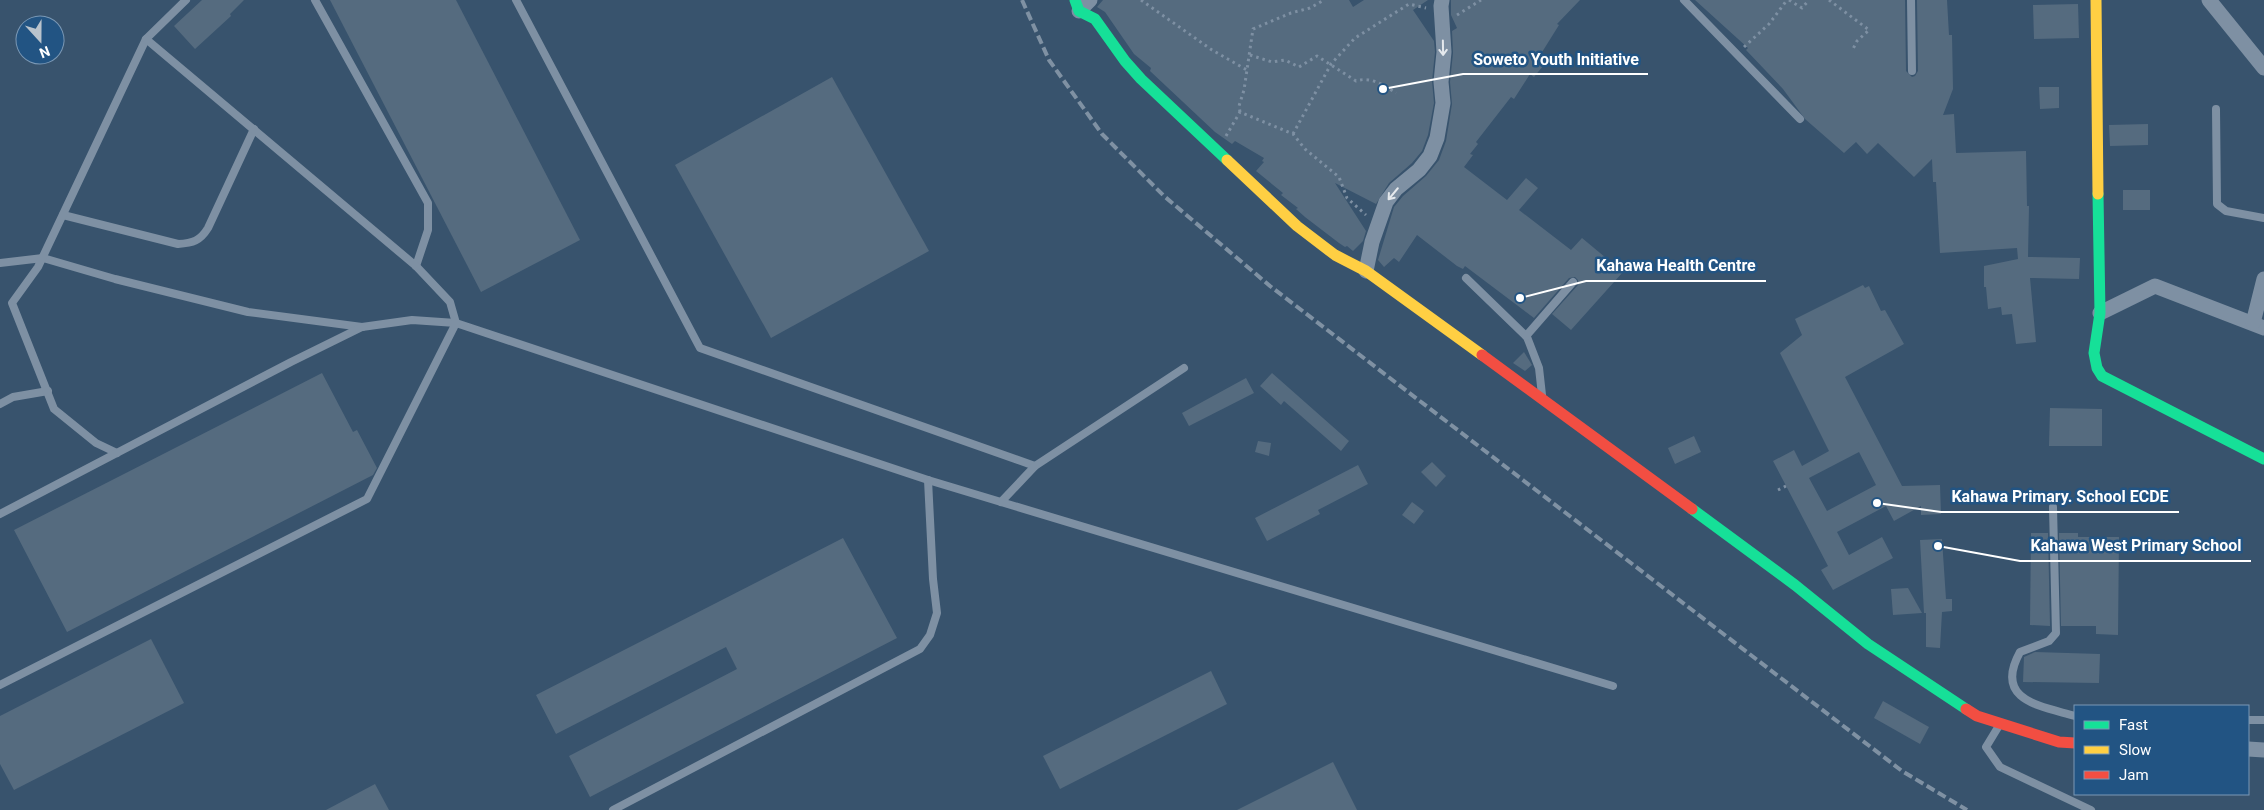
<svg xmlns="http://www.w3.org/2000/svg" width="2264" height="810" font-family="Roboto,sans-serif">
	<rect width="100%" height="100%" fill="#38536d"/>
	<!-- building -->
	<g fill="#556b7f" fill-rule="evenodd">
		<path d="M202 0H244L230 14 231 16 195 49 174 26Z"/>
		<path d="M330 0H456L580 240 481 292Z"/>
		<path d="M1103 0H1349L1353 7 1364 0H1428L1413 10 1434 41 1435 52 1432 81 1434 103 1428 135 1422 151 1412 163 1389 183 1376 204 1335 183 1366 231 1363 241 1353 251 1347 246 1345 247 1339 243 1305 217 1296 209 1298 208 1281 195 1283 193 1256 171 1264 162 1262 161 1264 158 1235 141 1232 144 1215 132 1150 71 1151 68 1134 54 1105 12 1097 7Z"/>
		<path d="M1451 0H1580L1557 24 1559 25 1539 57 1542 60 1539 63 1543 66 1534 77 1530 74 1514 99 1511 97 1476 142 1478 144 1470 154 1473 155 1464 167 1507 200 1526 178 1538 188 1519 210 1571 250 1582 238 1623 272 1571 330 1552 314 1578 285V280L1575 277 1569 278 1534 318 1465 266 1463 269 1457 266 1417 235 1399 262 1394 258 1384 267 1378 260 1394 207 1403 196 1426 176 1439 160 1446 141 1452 104 1450 82 1453 53 1452 31 1457 28 1451 15Z"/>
		<path d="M1695 0H1905L1906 71 1912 77 1915 76 1918 71 1917 0H1947L1949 35H1952L1953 89 1943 115 1954 114 1956 153 2026 151 2027 206H2029L2028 257 2080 258 2079 279 2030 278 2036 342 2016 344 2012 314 2002 315 2001 307 1988 309 1986 287H1984V266L2018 259 2017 248 1940 253 1936 182H1933L1932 159 1914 177 1878 143 1867 154 1856 142 1844 153 1805 119 1783 89 1746 50 1748 48Z"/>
		<path d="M2078 4 2079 38 2034 39 2033 5Z"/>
		<path d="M832 77 929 251 771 338 675 165Z"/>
		<path d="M2039 87H2059V108L2040 109Z"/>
		<path d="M2148 124V145L2110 146 2109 125Z"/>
		<rect x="2123" y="190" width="27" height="20"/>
		<path d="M1863 285 1865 288 1869 286 1881 311 1885 310 1904 344 1845 377 1902 486 1940 485 1941 514 1921 515V506L1894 521 1886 506 1837 532 1849 555 1882 537 1893 558 1833 590 1821 570 1828 566 1773 461 1794 450 1802 466 1829 451 1780 353 1802 335 1795 319ZM1859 452 1876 485 1827 511 1809 478Z"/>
		<path d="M1524 352 1532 365 1525 371 1513 363Z"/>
		<path d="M322 373 353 432 357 430 377 468 373 475 67 632 14 530Z"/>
		<path d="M1272 373 1349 441 1341 451 1284 401 1281 405 1260 386Z"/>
		<path d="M1246 378 1254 393 1189 426 1182 413Z"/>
		<path d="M2050 408 2102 409V446H2049Z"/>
		<path d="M1694 436 1701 452 1675 464 1668 448Z"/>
		<path d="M1258 441 1271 443 1269 456 1255 452Z"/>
		<path d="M1432 462 1446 476 1436 487 1421 472Z"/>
		<path d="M1358 465 1368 484 1318 510 1320 514 1267 541 1255 518Z"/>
		<path d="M1412 502 1424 511 1414 524 1402 515Z"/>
		<path d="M2031 533H2048L2050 626 2030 625Z"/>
		<path d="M2059 533H2078V537H2119L2118 635 2096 634V626H2061Z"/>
		<path d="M843 538 897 638 590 797 569 756 737 669 726 647 556 734 536 695Z"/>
		<path d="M1942 539 1946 599H1952V611L1942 612 1940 648 1926 647V613H1924L1920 540Z"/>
		<path d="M1908 588 1922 613 1893 615 1891 589Z"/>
		<path d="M151 639 184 703 14 790 0 764V716Z"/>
		<path d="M2035 652 2100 654 2099 683 2023 682 2024 657Z"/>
		<path d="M1211 671 1227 704 1060 789 1043 756Z"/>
		<path d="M1883 701 1929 727 1920 744 1874 718Z"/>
		<path d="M1333 762 1357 810H1237Z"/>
		<path d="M375 784 389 810H326Z"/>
	</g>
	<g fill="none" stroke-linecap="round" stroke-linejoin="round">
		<!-- path -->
		<g stroke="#7e90a3" stroke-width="3" stroke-dasharray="2.5 4" stroke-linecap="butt">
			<path d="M1141 0 1212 50 1247 70"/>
			<path d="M1789 0 1802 8 1809 0"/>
			<path d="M1829 0 1869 30 1857 41 1852 51"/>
			<path d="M1457 15 1481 0"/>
			<path d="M1744 47 1769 24 1787 0"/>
			<path d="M1250 55 1272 62 1285 60 1299 67 1317 56 1356 81C1370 76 1384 85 1396 93"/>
			<path d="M1240 112 1239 106 1244 90 1253 29 1291 13 1310 8 1324 0"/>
			<path d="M1293 134 1331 64 1355 38 1409 4 1426 8"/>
			<path d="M1226 136 1240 112 1293 134 1305 149 1339 177 1347 198 1366 215"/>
			<path d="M1778 490 1786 486"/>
		</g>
		<!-- lane -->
		<g stroke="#7e90a3" stroke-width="8">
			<path d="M315 0 428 203V230L416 266"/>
			<path d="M516 0 700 348 1035 466"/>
			<path d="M1684 0 1800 119"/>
			<path d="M1911 0 1912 71"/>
			<path d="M2216 109 2217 204 2226 211 2264 218"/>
			<path d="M63 215 178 244C193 243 200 241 208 228L254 129"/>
			<path d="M0 263 43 258 115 279 248 312 362 327"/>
			<path d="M1466 278 1527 337 1539 368 1542 395"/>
			<path d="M1526 336 1573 282"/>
			<path d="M0 404 13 397 48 391"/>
			<path d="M117 453 96 443 54 409 12 303 38 267 146 39 186 0"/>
			<path d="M1001 502 1035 466 1184 368"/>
			<path d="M2053 507 2056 633 2049 641 2020 652C1993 701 2041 706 2075 716"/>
			<path d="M0 514 291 362 362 327 412 320 456 323 928 480 1613 686"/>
			<path d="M0 685 367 499 456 323 450 302 416 266 146 39"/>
			<path d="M2248 720H2264"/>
			<path d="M2000 724 1986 747 2000 767 2091 810"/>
			<path d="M613 810 920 649 930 635 937 613 933 579 928 480"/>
		</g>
		<!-- street -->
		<g stroke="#7e90a3" stroke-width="15">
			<path d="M2209 0 2264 68"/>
			<path d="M1079 11 1090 0"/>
			<path d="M1366 271 1372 242 1386 202 1396 189 1419 170 1430 156 1437 138 1443 103 1441 82 1444 52 1441 6 1442 0"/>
			<path d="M2100 313 2155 286 2264 328"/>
			<path d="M2253 323 2264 279"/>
			<path d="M2248 749 2264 750"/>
		</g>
		<!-- fast -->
		<g stroke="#16e098" stroke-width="11">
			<path d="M1075 0 1079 11 1095 19 1125 61 1141 79 1227 160"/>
			<path d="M2098 194 2100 313 2094 353 2097 368 2102 376 2264 459"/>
			<path d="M1692 509 1795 585 1868 644 1966 709"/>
		</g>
		<!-- slow -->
		<g stroke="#ffcf43" stroke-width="11">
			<path d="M2096 0 2098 194"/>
			<path d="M1227 160 1297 226 1335 255 1366 271 1482 355"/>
		</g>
		<!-- jam -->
		<g stroke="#f24e42" stroke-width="11">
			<path d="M1482 355 1692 509"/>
			<path d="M1966 709 1977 716 2059 742 2075 743"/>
		</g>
		<!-- rail -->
		<path stroke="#7f91a3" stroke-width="4" stroke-dasharray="9 4" stroke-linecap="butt" d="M1022 0 1049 60 1102 134 1164 196 1270 286 1902 771 1967 810"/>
	</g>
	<!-- one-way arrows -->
	<defs><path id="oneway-shaft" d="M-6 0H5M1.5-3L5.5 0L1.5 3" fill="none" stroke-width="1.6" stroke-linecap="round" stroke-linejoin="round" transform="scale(1.25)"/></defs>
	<g stroke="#e5e9ed">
		<use href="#oneway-shaft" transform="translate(1443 48) rotate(89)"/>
		<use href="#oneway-shaft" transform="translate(1393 194) rotate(130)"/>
	</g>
	<!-- callouts -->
	<path fill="none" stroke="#fff" stroke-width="2" d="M1383 89L1463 74H1648M1520 298L1586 281H1766M1877 503L1941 512H2179M1938 546L2020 561H2251"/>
	<g fill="#fff" stroke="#225483" stroke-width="2">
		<circle cx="1383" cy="89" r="5"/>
		<circle cx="1520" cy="298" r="5"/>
		<circle cx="1877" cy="503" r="5"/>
		<circle cx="1938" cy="546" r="5"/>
	</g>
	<g font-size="16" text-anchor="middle" font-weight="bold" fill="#fff" stroke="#225483" stroke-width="5" stroke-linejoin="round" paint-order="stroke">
		<text x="1556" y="65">Soweto Youth Initiative</text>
		<text x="1676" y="271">Kahawa Health Centre</text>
		<text x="2060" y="502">Kahawa Primary. School ECDE</text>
		<text x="2136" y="551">Kahawa West Primary School</text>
	</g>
	<!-- legend -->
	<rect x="2074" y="705" width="175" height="90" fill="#225483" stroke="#7a98b5"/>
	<rect x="2084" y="721" width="25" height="8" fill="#16e098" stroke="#7a98b5"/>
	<text x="2119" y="730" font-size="15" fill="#ffffff">Fast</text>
	<rect x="2084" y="746" width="25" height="8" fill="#ffcf43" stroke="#7a98b5"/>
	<text x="2119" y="755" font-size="15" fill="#ffffff">Slow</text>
	<rect x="2084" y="771" width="25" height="8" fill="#f24e42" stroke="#7a98b5"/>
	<text x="2119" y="780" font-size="15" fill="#ffffff">Jam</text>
	<!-- north arrow -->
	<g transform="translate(40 40) rotate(159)"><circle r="24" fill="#225483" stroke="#7a98b5"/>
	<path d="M0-4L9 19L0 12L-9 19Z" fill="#b9c3cc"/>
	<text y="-8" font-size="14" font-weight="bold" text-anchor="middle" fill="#ffffff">N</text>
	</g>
</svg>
